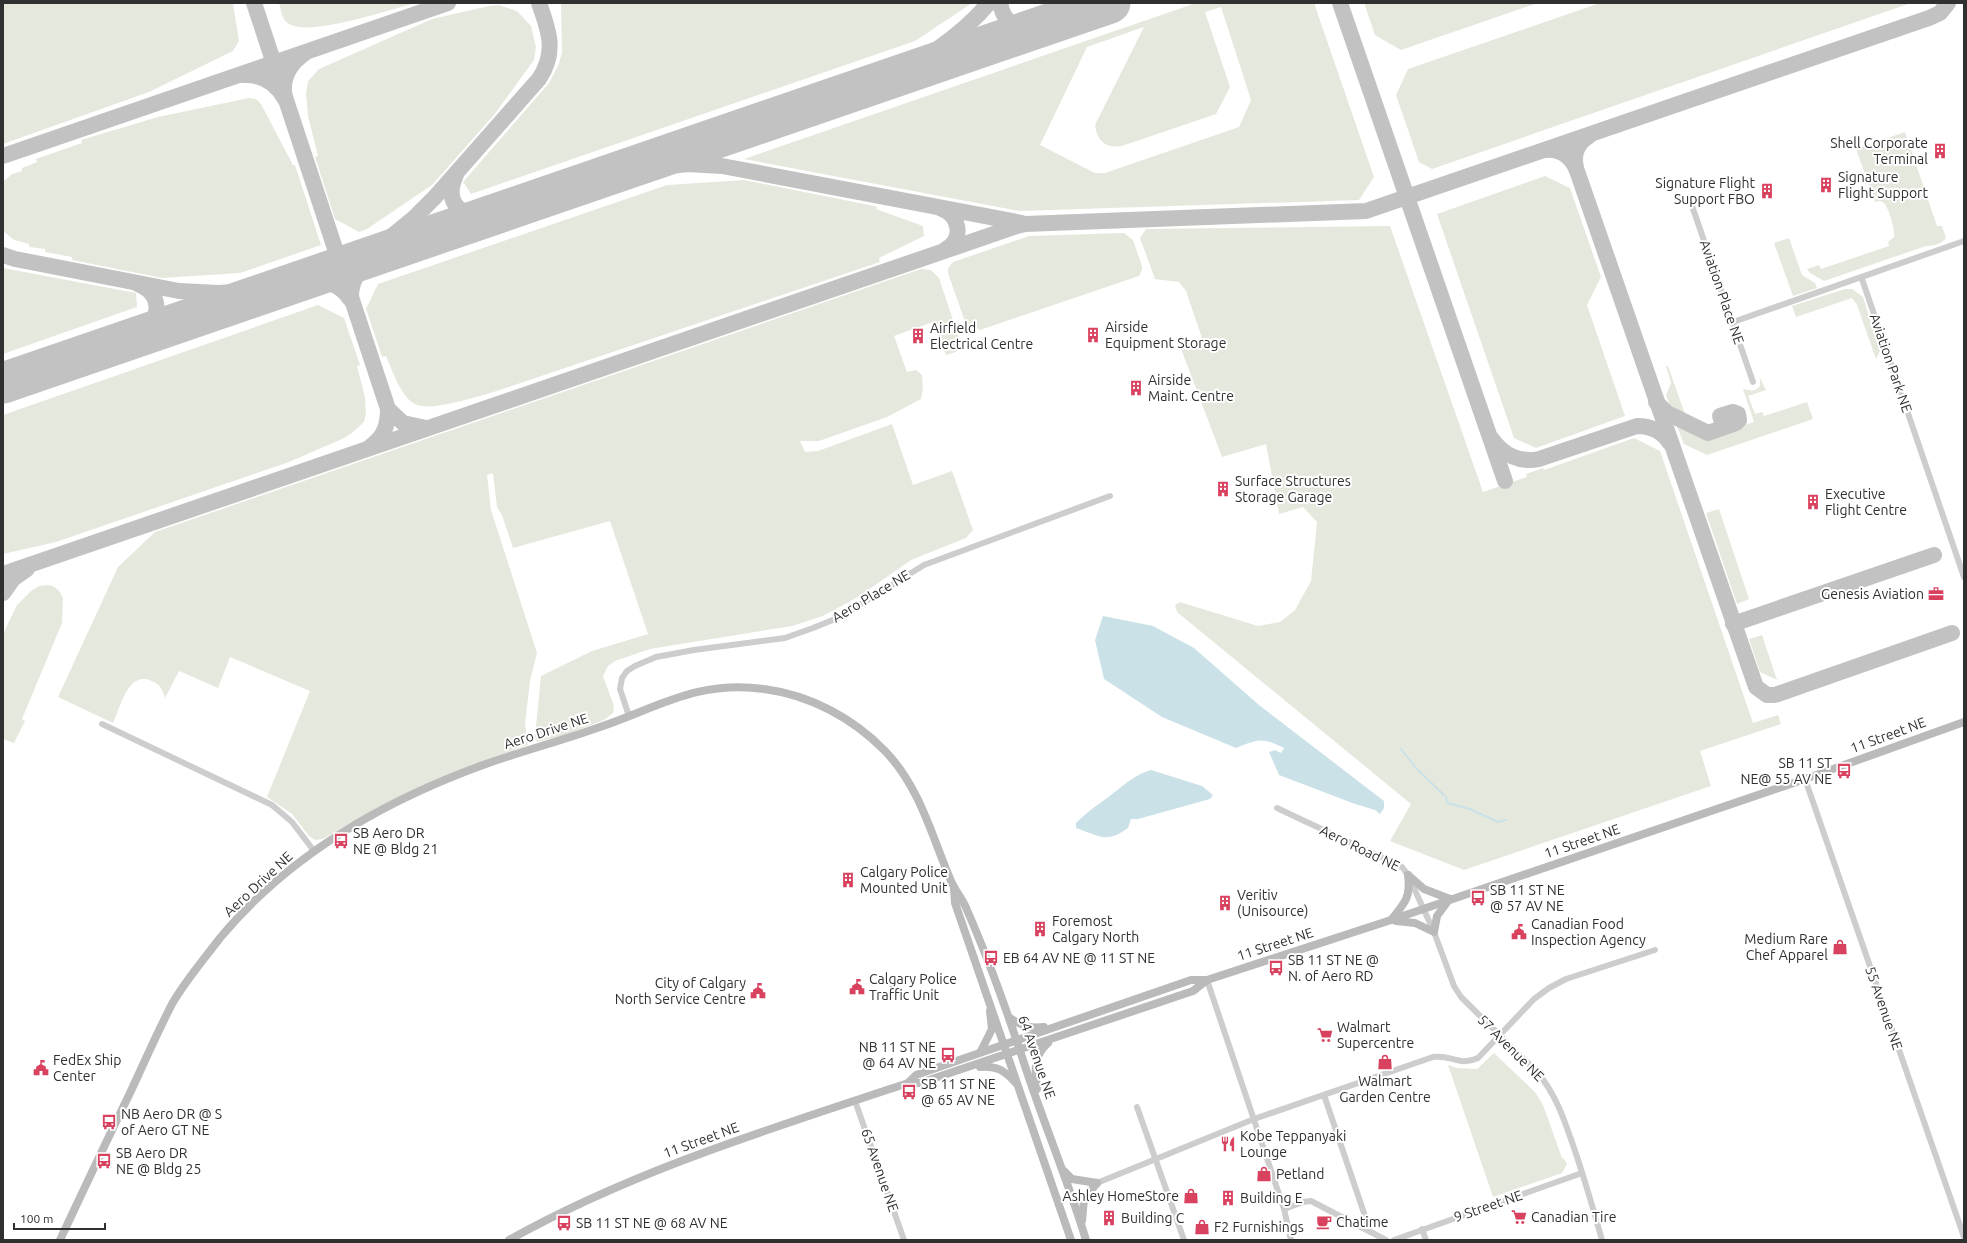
<svg xmlns="http://www.w3.org/2000/svg" width="1967" height="1243" font-family="Ubuntu,sans-serif">
	<rect width="100%" height="100%" fill="#fff"/>
	<!-- green -->
	<g fill="#e5e9dd" fill-rule="evenodd">
		<path d="M3 3H233L239 41 233 51 149 92 3 144Z"/>
		<path d="M279 3H416C391 9 310 37 289 24 282 20 281 11 279 3Z"/>
		<path d="M561 3H972L915 41 471 194 463 182 549 83 558 66 562 53Z"/>
		<path d="M1196 3H1314L1374 177 1359 200 1019 211 744 159ZM1221 7 1251 100 1239 127 1105 173H1095L1040 145 1087 47 1144 27 1095 125C1097 141 1106 149 1122 146L1216 114 1230 87 1205 12Z"/>
		<path d="M1364 3H1538L1401 50 1375 35Z"/>
		<path d="M1600 3H1911L1432 169 1419 162 1396 95 1408 69Z"/>
		<path d="M499 5 517 11 531 26 536 47 534 60 494 115 432 185 367 229 359 232 335 219 315 157 318 156 308 116 306 93 308 81 319 69 432 19 489 6Z"/>
		<path d="M249 98 256 99 261 104 293 165H295L321 245 240 273 162 278 72 260V257L45 252V249L29 247V244L14 240 3 231V182L12 174 22 171V168L37 162 36 159 82 143 81 140 158 117Z"/>
		<path d="M1905 132 1937 226H1942L1946 238C1942 244 1933 246 1926 246L1824 281 1810 273 1807 269 1819 265 1821 269 1889 246 1888 242 1894 237C1896 232 1888 206 1884 203 1881 200 1878 201 1875 202L1856 149Z"/>
		<path d="M1545 176 1570 188 1601 277 1587 305 1625 416 1536 448 1514 438 1437 214Z"/>
		<path d="M744 180 874 206 877 207 876 209 923 226 924 236 879 258 880 262 497 391C479 396 434 411 417 405 402 400 392 370 386 356L382 357 366 309 378 284 667 185Z"/>
		<path d="M1390 226 1483 492 1527 477 1526 474 1543 468 1544 470 1634 438 1660 451 1753 723 1778 715 1781 724 1700 751 1711 786 1464 870 1390 841 1411 804 1177 612 1175 605 1180 602 1258 626 1280 622 1295 610 1311 581 1317 522 1303 507 1279 514 1266 444 1222 457 1180 346 1202 338 1186 291 1179 282 1155 279 1140 238 1146 229Z"/>
		<path d="M1124 233 1133 240 1142 266V270L1139 276 980 330 970 325 964 319 948 273V268L953 262 1029 236Z"/>
		<path d="M1789 238 1802 275 1815 283 1817 288 1793 296 1774 243Z"/>
		<path d="M3 268 136 293 137 307 3 354Z"/>
		<path d="M921 269 931 270 939 278 962 347 956 352 946 355 933 322 894 336 907 372 916 370 922 375 923 388 921 399 887 417 819 441H800L805 452 818 451 892 424 913 485 952 471 973 530 966 538 911 560 858 597 823 616 792 626 650 649 615 661 608 666 603 676 614 706 613 713 604 720 565 735 537 742 535 737 541 676 592 651 648 634 610 521 513 548 502 515 497 507 493 473 487 475 491 510 537 653 530 681 525 724 528 745C456 770 388 800 323 839L315 840 309 836 292 814 267 797 310 691 230 657 218 688 179 671 165 698C163 690 160 684 152 681 128 670 121 706 113 723L58 697 118 567 155 532Z"/>
		<path d="M1845 289H1852L1863 297 1880 351 1876 359 1857 305 1852 298 1796 317 1792 306Z"/>
		<path d="M318 305 344 318 360 365 357 366 365 397 366 413 364 422 352 433 342 439 289 462 56 542 3 554V415Z"/>
		<path d="M1666 366H1668L1686 417 1672 411 1666 395 1671 383Z"/>
		<path d="M1760 378 1766 390 1748 396 1755 414 1762 412 1764 416 1807 402 1813 419 1707 455 1684 444 1676 424 1679 423 1707 437 1754 422 1743 389C1750 390 1754 393 1760 386Z"/>
		<path d="M1719 509 1749 599 1737 604 1706 513Z"/>
		<path d="M46 585 53 586 59 591 63 598 62 623 22 719 25 721 14 743 3 739V634L17 605 31 591 39 586Z"/>
		<path d="M1762 635 1777 680 1760 672 1749 639Z"/>
		<path d="M1494 1053 1535 1092 1543 1105 1562 1158 1565 1160 1567 1164 1562 1173 1493 1197 1448 1065 1457 1068 1477 1069Z"/>
	</g>
	<!-- water -->
	<g fill="#cbe1e8">
		<path d="M1103 616 1153 626 1194 648 1259 705 1384 801V808L1380 814 1375 810 1355 804 1279 775 1269 752 1275 750 1281 753 1284 748C1261 737 1259 739 1236 748L1162 717 1104 679 1095 640Z"/>
		<path d="M1151 770 1202 786 1213 795 1210 799 1138 819H1131L1128 828C1106 844 1100 836 1076 828V823C1086 813 1096 806 1107 798 1122 787 1133 775 1151 770Z"/>
	</g>
	<g fill="none" stroke-linecap="round" stroke-linejoin="round">
		<!-- stream -->
		<path stroke="#cbe1e8" stroke-width="2" d="M1401 749 1416 768 1446 797 1447 803 1470 809 1498 822 1506 820"/>
		<!-- taxiway -->
		<g stroke="#c2c2c2" stroke-width="16">
			<path d="M254 3 388 409C388 426 384 437 370 447"/>
			<path d="M1000 3C1006 33 1026 29 1049 24"/>
			<path d="M1340 3 1505 481"/>
			<path d="M243 75C262 74 276 83 285 99 281 80 288 65 304 54"/>
			<path d="M883 81C923 60 959 38 989 3"/>
			<path d="M1546 150C1559 148 1570 156 1576 168 1573 155 1577 143 1589 136"/>
			<path d="M3 156 448 3"/>
			<path d="M1576 168 1756 687 1767 695H1775L1952 633"/>
			<path d="M620 172 687 164 722 166 1022 223"/>
			<path d="M456 175C443 203 461 217 488 217"/>
			<path d="M940 208C959 214 965 239 946 249"/>
			<path d="M3 255 15 259 179 291 219 293 279 289"/>
			<path d="M327 272 367 253 392 236 414 218 435 197 539 79C557 52 549 31 539 3"/>
			<path d="M303 280C322 280 339 282 350 299"/>
			<path d="M138 284C165 295 160 322 139 336"/>
			<path d="M351 299C350 279 361 265 379 256"/>
			<path d="M1656 402 1667 413 1708 433 1736 423 1739 420 1738 414 1733 412 1720 416 1723 424 1721 428"/>
			<path d="M388 409 403 423 426 428"/>
			<path d="M1492 439C1503 455 1520 463 1539 459L1637 426C1650 426 1662 431 1670 443"/>
			<path d="M3 574 1017 226 1025 224 1366 211 1929 18 1940 13 1948 3"/>
			<path d="M3 593 13 579 27 569"/>
			<path d="M1733 624 1934 555"/>
		</g>
		<!-- runway -->
		<path stroke="#c2c2c2" stroke-width="41" d="M3 383 1110 3"/>
		<!-- street -->
		<g stroke="#cdcdcd" stroke-width="6">
			<path d="M1691 203 1753 382"/>
			<path d="M1862 279 1964 577"/>
			<path d="M1733 322 1964 241"/>
			<path d="M629 716 620 689 622 678 627 671 635 666 656 657 694 650 785 638 813 628 840 617 924 565 1110 496"/>
			<path d="M102 724 272 805 292 822 314 851"/>
			<path d="M1805 779 1964 1237"/>
			<path d="M1277 808 1402 867 1408 875 1434 932 1454 986 1461 997 1538 1073C1556 1095 1564 1119 1573 1145 1584 1177 1593 1208 1602 1240"/>
			<path d="M1207 980 1284 1209 1291 1240"/>
			<path d="M1324 1095 1365 1216V1220L1362 1228"/>
			<path d="M855 1101 904 1240"/>
			<path d="M1137 1107 1184 1240"/>
			<path d="M1097 1183 1254 1119 1433 1057C1451 1054 1459 1067 1478 1058L1534 999 1549 988 1566 979 1655 950"/>
			<path d="M1284 1209 1303 1202 1311 1201 1386 1240"/>
			<path d="M1422 1229 1426 1240"/>
			<path d="M1394 1240 1582 1173"/>
		</g>
		<!-- secondary -->
		<g stroke="#bababa" stroke-width="8">
			<path d="M1408 875 1424 889 1450 899"/>
			<path d="M954 888 955 903 1071 1240"/>
			<path d="M1391 920C1405 903 1411 897 1408 875"/>
			<path d="M1396 921 1415 923 1434 932 1437 916 1448 901"/>
			<path d="M1010 1018C1021 1026 1031 1029 1044 1027"/>
			<path d="M981 1051 992 1029 990 1011"/>
			<path d="M980 1067C997 1065 1005 1071 1016 1083"/>
			<path d="M908 1083 916 1075 1191 980H1207"/>
			<path d="M1037 1089C1035 1070 1033 1056 1048 1043"/>
			<path d="M1064 1171 1072 1179 1097 1183"/>
			<path d="M1082 1221 1084 1199 1097 1183"/>
			<path d="M60 1240C83 1191 106 1142 130 1093 144 1063 157 1033 172 1004 185 981 204 959 220 938 288 856 384 801 483 765 522 751 561 741 600 727 659 707 697 680 764 689 810 695 853 718 885 751 920 787 932 837 951 881 956 892 963 900 967 910 989 960 1007 1011 1024 1063 1043 1122 1068 1180 1086 1240"/>
			<path d="M509 1240C634 1170 773 1128 908 1083H920L1193 991 1207 980 1391 920 1805 779 1964 722"/>
		</g>
	</g>
	<!-- icons -->
	<defs>
		<symbol id="building-bare" viewBox="-9 -9 18 18"><path d="M-4-6H4V6H1V3H-1V6H-4ZM-2.5-4.3h1.7v1.8h-1.7ZM.8-4.3h1.7v1.8H.8ZM-2.5-1h1.7V.8h-1.7ZM.8-1h1.7V.8H.8Z" fill="#d8425f" stroke="#fff" stroke-width="2.5" paint-order="stroke"/></symbol>
		<symbol id="office-bare" viewBox="-9 -9 18 18"><path d="M-6-3h4V-5.5h4V-3h4V5H-6ZM-1-4.5V-3h2v-1.5ZM-6 0V1H6V0Z" fill="#d8425f" stroke="#fff" stroke-width="2.5" paint-order="stroke"/></symbol>
		<symbol id="bus-bare" viewBox="-9 -9 18 18"><path d="M-5-6H5V4H4V6H2V4H-2V6H-4V4H-5ZM-3.5-4V0h7V-4ZM-3.5 1.2v1.5H-2V1.2ZM2 1.2v1.5H3.5V1.2Z" fill="#d8425f" stroke="#fff" stroke-width="2.5" paint-order="stroke"/></symbol>
		<symbol id="civic-bare" viewBox="-9 -9 18 18"><path d="M-.6-6.5H3V-4.5H.6V-3L4-1V1h2V6H-6V1h2V-1L-.6-3ZM-1.2 2.5V6h2.4V2.5Z" fill="#d8425f" stroke="#fff" stroke-width="2.5" paint-order="stroke"/></symbol>
		<symbol id="shop-bare" viewBox="-9 -9 18 18"><path d="M-5-2.5h2.3a2.7 3.5 0 0 1 5.4 0H5L5.5 6h-11ZM-1.5-2.5h3a1.5 2.3 0 0 0-3 0Z" fill="#d8425f" stroke="#fff" stroke-width="2.5" paint-order="stroke"/></symbol>
		<symbol id="supermarket-bare" viewBox="-9 -9 18 18"><path d="M-6-5.5h2.5l.6 2H6L4.5 2H-2.5L-4.4-4H-6ZM-1.5 3.2a1.3 1.3 0 1 0 .1 0ZM3 3.2a1.3 1.3 0 1 0 .1 0Z" fill="#d8425f" stroke="#fff" stroke-width="2.5" paint-order="stroke"/></symbol>
		<symbol id="restaurant-bare" viewBox="-9 -9 18 18"><path d="M-5-6h1v4h1v-4h1v4h1v-4h1v5L-1.5 .5V6h-2V.5L-5-1ZM5-6V6H3V1.5H1.5Q1.5-4 5-6Z" fill="#d8425f" stroke="#fff" stroke-width="2.5" paint-order="stroke"/></symbol>
		<symbol id="cafe-bare" viewBox="-9 -9 18 18"><path d="M-5.5-4.5H6V0H3Q3 3.5 0 3.5H-2.5Q-5.5 3.5-5.5 0ZM3-3.2v2h1.7v-2ZM-6 4.5H4V6H-6Z" fill="#d8425f" stroke="#fff" stroke-width="2.5" paint-order="stroke"/></symbol>
	</defs>
	<g fill-rule="evenodd">
		<use href="#building-bare" x="1929" y="140" width="22" height="22"/>
		<use href="#building-bare" x="1815" y="174" width="22" height="22"/>
		<use href="#building-bare" x="1756" y="180" width="22" height="22"/>
		<use href="#building-bare" x="1082" y="324" width="22" height="22"/>
		<use href="#building-bare" x="907" y="325" width="22" height="22"/>
		<use href="#building-bare" x="1125" y="377" width="22" height="22"/>
		<use href="#building-bare" x="1212" y="478" width="22" height="22"/>
		<use href="#building-bare" x="1802" y="491" width="22" height="22"/>
		<use href="#office-bare" x="1925" y="583" width="22" height="22"/>
		<use href="#bus-bare" x="1833" y="760" width="22" height="22"/>
		<use href="#bus-bare" x="330" y="830" width="22" height="22"/>
		<use href="#building-bare" x="837" y="869" width="22" height="22"/>
		<use href="#bus-bare" x="1467" y="887" width="22" height="22"/>
		<use href="#building-bare" x="1214" y="892" width="22" height="22"/>
		<use href="#building-bare" x="1029" y="918" width="22" height="22"/>
		<use href="#civic-bare" x="1508" y="921" width="22" height="22"/>
		<use href="#shop-bare" x="1829" y="936" width="22" height="22"/>
		<use href="#bus-bare" x="980" y="947" width="22" height="22"/>
		<use href="#bus-bare" x="1265" y="957" width="22" height="22"/>
		<use href="#civic-bare" x="846" y="976" width="22" height="22"/>
		<use href="#civic-bare" x="747" y="980" width="22" height="22"/>
		<use href="#supermarket-bare" x="1314" y="1024" width="22" height="22"/>
		<use href="#bus-bare" x="937" y="1044" width="22" height="22"/>
		<use href="#shop-bare" x="1374" y="1051" width="22" height="22"/>
		<use href="#civic-bare" x="30" y="1057" width="22" height="22"/>
		<use href="#bus-bare" x="898" y="1081" width="22" height="22"/>
		<use href="#bus-bare" x="98" y="1111" width="22" height="22"/>
		<use href="#restaurant-bare" x="1217" y="1133" width="22" height="22"/>
		<use href="#bus-bare" x="93" y="1150" width="22" height="22"/>
		<use href="#shop-bare" x="1253" y="1163" width="22" height="22"/>
		<use href="#shop-bare" x="1180" y="1185" width="22" height="22"/>
		<use href="#building-bare" x="1217" y="1187" width="22" height="22"/>
		<use href="#supermarket-bare" x="1508" y="1206" width="22" height="22"/>
		<use href="#building-bare" x="1098" y="1207" width="22" height="22"/>
		<use href="#cafe-bare" x="1313" y="1211" width="22" height="22"/>
		<use href="#bus-bare" x="553" y="1212" width="22" height="22"/>
		<use href="#shop-bare" x="1191" y="1216" width="22" height="22"/>
	</g>
	<g text-anchor="middle" stroke-width="4" stroke-linejoin="round" paint-order="stroke">
		<!-- poi labels -->
		<g font-size="14" fill="#303030" stroke="#fff" text-anchor="start">
			<text x="1928" y="148" text-anchor="end">Shell Corporate<tspan x="1928" dy="16">Terminal</tspan></text>
			<text x="1838" y="182">Signature<tspan x="1838" dy="16">Flight Support</tspan></text>
			<text x="1755" y="188" text-anchor="end">Signature Flight<tspan x="1755" dy="16">Support FBO</tspan></text>
			<text x="1105" y="332">Airside<tspan x="1105" dy="16">Equipment Storage</tspan></text>
			<text x="930" y="333">Airfield<tspan x="930" dy="16">Electrical Centre</tspan></text>
			<text x="1148" y="385">Airside<tspan x="1148" dy="16">Maint. Centre</tspan></text>
			<text x="1235" y="486">Surface Structures<tspan x="1235" dy="16">Storage Garage</tspan></text>
			<text x="1825" y="499">Executive<tspan x="1825" dy="16">Flight Centre</tspan></text>
			<text x="1924" y="599" text-anchor="end">Genesis Aviation</text>
			<text x="1832" y="768" text-anchor="end">SB 11 ST<tspan x="1832" dy="16">NE@ 55 AV NE</tspan></text>
			<text x="353" y="838">SB Aero DR<tspan x="353" dy="16">NE @ Bldg 21</tspan></text>
			<text x="860" y="877">Calgary Police<tspan x="860" dy="16">Mounted Unit</tspan></text>
			<text x="1490" y="895">SB 11 ST NE<tspan x="1490" dy="16">@ 57 AV NE</tspan></text>
			<text x="1237" y="900">Veritiv<tspan x="1237" dy="16">(Unisource)</tspan></text>
			<text x="1052" y="926">Foremost<tspan x="1052" dy="16">Calgary North</tspan></text>
			<text x="1531" y="929">Canadian Food<tspan x="1531" dy="16">Inspection Agency</tspan></text>
			<text x="1828" y="944" text-anchor="end">Medium Rare<tspan x="1828" dy="16">Chef Apparel</tspan></text>
			<text x="1003" y="963">EB 64 AV NE @ 11 ST NE</text>
			<text x="1288" y="965">SB 11 ST NE @<tspan x="1288" dy="16">N. of Aero RD</tspan></text>
			<text x="869" y="984">Calgary Police<tspan x="869" dy="16">Traffic Unit</tspan></text>
			<text x="746" y="988" text-anchor="end">City of Calgary<tspan x="746" dy="16">North Service Centre</tspan></text>
			<text x="1337" y="1032">Walmart<tspan x="1337" dy="16">Supercentre</tspan></text>
			<text x="936" y="1052" text-anchor="end">NB 11 ST NE<tspan x="936" dy="16">@ 64 AV NE</tspan></text>
			<text x="53" y="1065">FedEx Ship<tspan x="53" dy="16">Center</tspan></text>
			<text x="1385" y="1086" text-anchor="middle">Walmart<tspan x="1385" dy="16">Garden Centre</tspan></text>
			<text x="921" y="1089">SB 11 ST NE<tspan x="921" dy="16">@ 65 AV NE</tspan></text>
			<text x="121" y="1119">NB Aero DR @ S<tspan x="121" dy="16">of Aero GT NE</tspan></text>
			<text x="1240" y="1141">Kobe Teppanyaki<tspan x="1240" dy="16">Lounge</tspan></text>
			<text x="116" y="1158">SB Aero DR<tspan x="116" dy="16">NE @ Bldg 25</tspan></text>
			<text x="1276" y="1179">Petland</text>
			<text x="1179" y="1201" text-anchor="end">Ashley HomeStore</text>
			<text x="1240" y="1203">Building E</text>
			<text x="1531" y="1222">Canadian Tire</text>
			<text x="1121" y="1223">Building C</text>
			<text x="1336" y="1227">Chatime</text>
			<text x="576" y="1228">SB 11 ST NE @ 68 AV NE</text>
			<text x="1214" y="1232">F2 Furnishings</text>
		</g>
		<!-- street labels -->
		<g font-size="14" fill="#303030" stroke="#fff">
			<text transform="translate(1722 292) rotate(71)" y="5">Aviation Place NE</text>
			<text transform="translate(1891 363) rotate(71)" y="5">Aviation Park NE</text>
			<text transform="translate(871 596) rotate(-31)" y="5">Aero Place NE</text>
			<text transform="translate(546 731) rotate(-18)" y="5">Aero Drive NE</text>
			<text transform="translate(1888 735) rotate(-20)" y="5">11 Street NE</text>
			<text transform="translate(1582 841) rotate(-19)" y="5">11 Street NE</text>
			<text transform="translate(1360 848) rotate(26)" y="5">Aero Road NE</text>
			<text transform="translate(258 884) rotate(-43)" y="5">Aero Drive NE</text>
			<text transform="translate(1275 944) rotate(-18)" y="5">11 Street NE</text>
			<text transform="translate(1884 1008) rotate(71)" y="5">55 Avenue NE</text>
			<text transform="translate(1511 1048) rotate(45)" y="5">57 Avenue NE</text>
			<text transform="translate(1037 1057) rotate(71)" y="5">64 Avenue NE</text>
			<text transform="translate(701 1140) rotate(-20)" y="5">11 Street NE</text>
			<text transform="translate(880 1170) rotate(71)" y="5">65 Avenue NE</text>
			<text transform="translate(1488 1206) rotate(-19)" y="5">9 Street NE</text>
		</g>
	</g>
	<!-- border -->
	<rect width="1967" height="1243" fill="none" stroke="#303030" stroke-width="8"/>
	<!-- scale -->
	<path d="M14 1223v6h91v-6" fill="none" stroke="#303030" stroke-width="2"/>
	<text x="20" y="1223" font-size="12" fill="#303030" stroke="#ffffff" stroke-width="3" paint-order="stroke">100 m</text>
</svg>
